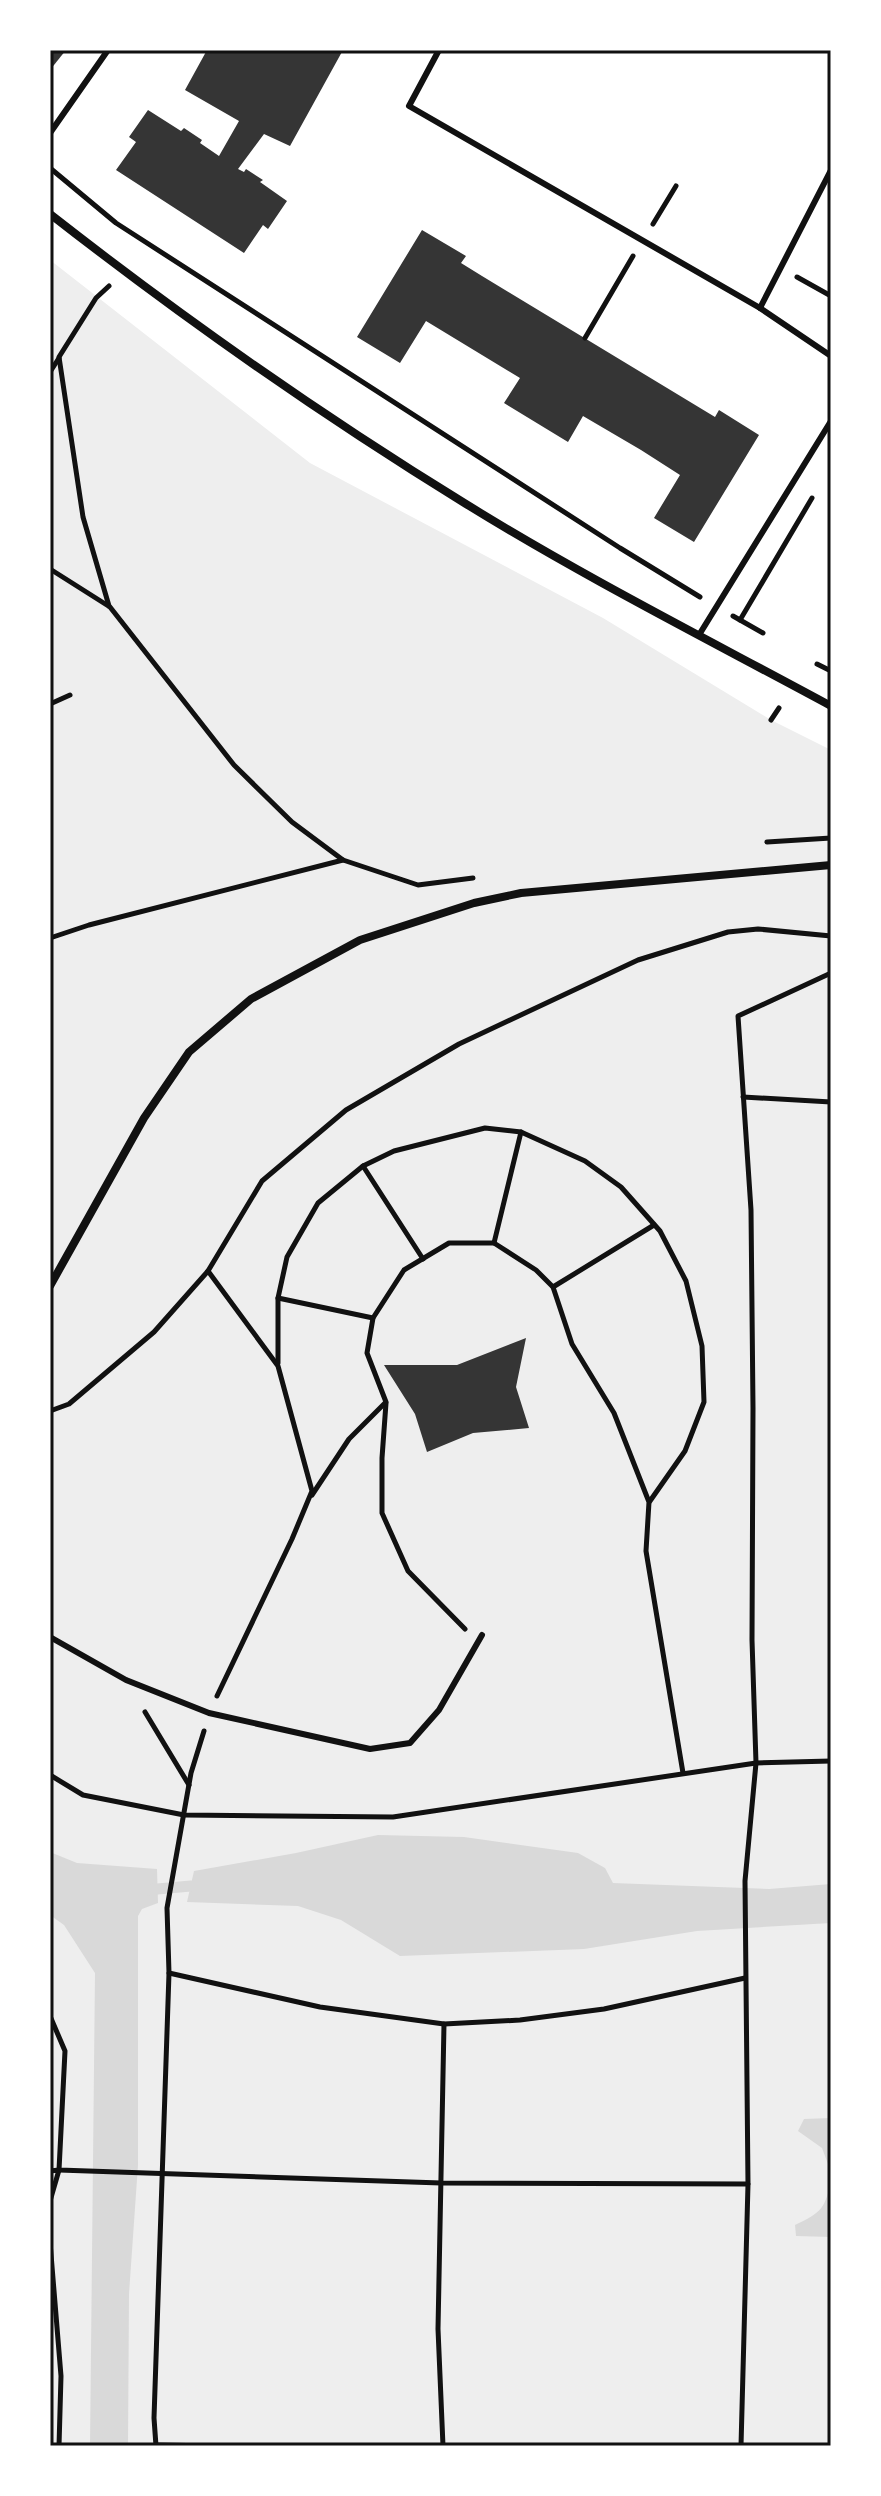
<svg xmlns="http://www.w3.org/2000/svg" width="881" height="2496" font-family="Raleway,sans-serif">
	<rect width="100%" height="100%" fill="#fff"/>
	<!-- green -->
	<path fill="#eee" d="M50 260 310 463 603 618 771 720 831 750V2446H50Z"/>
	<!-- water -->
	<g fill="#d9d9d9">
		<path d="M378 1835 464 1837 578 1853 605 1868 613 1883 769 1889 831 1884V1923L697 1931 584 1949 400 1956 341 1920 298 1906 187 1902 194 1871 296 1853Z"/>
		<path d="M50 1852 77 1863 157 1869 158 1903 142 1909 138 1916V2165L129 2294 128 2446H90L95 1973 64 1925 50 1915Z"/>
		<path d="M831 2118V2172L822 2148 798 2131 804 2119Z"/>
		<path d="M831 2179V2237L796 2236 795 2225C821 2213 826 2208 831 2179Z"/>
	</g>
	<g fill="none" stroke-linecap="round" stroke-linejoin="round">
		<!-- stream -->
		<path stroke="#d9d9d9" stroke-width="11" d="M146 1890 191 1886"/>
	</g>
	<!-- building -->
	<g fill="#353535">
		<path d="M50 50H66L50 70Z"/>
		<path d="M207 50H343L290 146 264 134 238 169 244 172 246 169 263 180 260 182 287 201 268 229 263 225 244 253 116 170 136 142 129 137 148 110 181 131 184 128 202 140 200 143 219 156 239 121 185 90Z"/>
		<path d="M422 230 466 256 461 263 482 276 715 417 719 410 759 435 694 542 654 518 680 475 641 450 583 416 568 442 504 403 520 378 426 321 400 363 357 337Z"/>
		<path d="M526 1338 516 1387 529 1428 473 1433 427 1452 415 1414 384 1365H457Z"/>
	</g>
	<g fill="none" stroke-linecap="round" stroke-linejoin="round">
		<!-- path -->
		<g stroke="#111" stroke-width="5">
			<path d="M50 168 116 223 620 548 700 597"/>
			<path d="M653 224 676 186"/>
			<path d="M797 277 831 296"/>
			<path d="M109 286 96 298 59 357 83 517 109 606"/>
			<path d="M585 338 633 256"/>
			<path d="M50 372 59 358"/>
			<path d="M50 569 110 607 234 765 292 822 343 860 418 885 473 878"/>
			<path d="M733 616 763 633"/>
			<path d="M740 620 812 498"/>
			<path d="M817 664 831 671"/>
			<path d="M50 704 70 695"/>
			<path d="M771 720 779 708"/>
			<path d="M767 842 831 838"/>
			<path d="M50 938 89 925 343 860"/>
			<path d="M743 1097 831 1102"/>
			<path d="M363 1166 423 1259"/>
			<path d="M494 1243 521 1132"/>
			<path d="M208 1271 278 1366 312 1491 292 1539 217 1696"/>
			<path d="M553 1287 654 1225"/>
			<path d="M278 1298 373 1318"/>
			<path d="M278 1363V1298L287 1257 318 1203 363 1166 394 1151 485 1128 521 1132 585 1161 621 1187 660 1231 686 1281 702 1346 704 1402 685 1451 650 1501"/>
			<path d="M386 1403 382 1458V1513L408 1571 465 1629"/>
			<path d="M50 1411 69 1404 154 1332 208 1271 262 1181 346 1110 459 1044 638 960 728 932 758 929 831 936"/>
			<path d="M312 1495 349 1439 386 1402 367 1353 373 1318 404 1270 449 1243H494L536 1270 553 1287 572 1344 614 1413 649 1502 646 1551 683 1773"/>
			<path d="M145 1712 189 1785"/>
			<path d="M50 1775 83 1795 184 1815 393 1817 756 1763 831 1761"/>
			<path d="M169 1973 320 2007 444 2024 520 2020 604 2009 745 1978"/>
			<path d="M50 2016 65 2051 59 2170 441 2183 748 2184"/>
			<path d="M50 2171 59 2170 50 2201"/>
			<path d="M50 2242 61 2376 59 2446"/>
			<path d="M156 2445 218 2446"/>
			<path d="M156 2446 154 2418 169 1973 167 1908 191 1773 204 1731"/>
			<path d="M443 2446 438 2329 444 2024"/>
			<path d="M741 2446 748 2184 745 1881 756 1763 752 1640 753 1408 751 1210 738 1016 831 973"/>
		</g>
		<!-- service -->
		<g stroke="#111" stroke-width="6">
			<path d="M439 50 409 106 760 308 831 356"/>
			<path d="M50 133 108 50"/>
			<path d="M760 308 831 170"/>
			<path d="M699 635 831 421"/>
			<path d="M50 1637 126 1680 209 1713 370 1749 410 1743 439 1710 482 1635"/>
		</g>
		<!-- minor -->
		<g stroke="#111" stroke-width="8">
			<path d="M50 214C183 318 323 416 466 504 584 577 709 640 831 706"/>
			<path d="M50 1286 144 1118 189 1052 251 999 360 940 474 903 521 893 831 865"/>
		</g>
	</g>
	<!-- border -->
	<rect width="881" height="2496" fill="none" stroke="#ffffff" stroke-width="104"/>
	<rect x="52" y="52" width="777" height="2392" fill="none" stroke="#111" stroke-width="3"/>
</svg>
